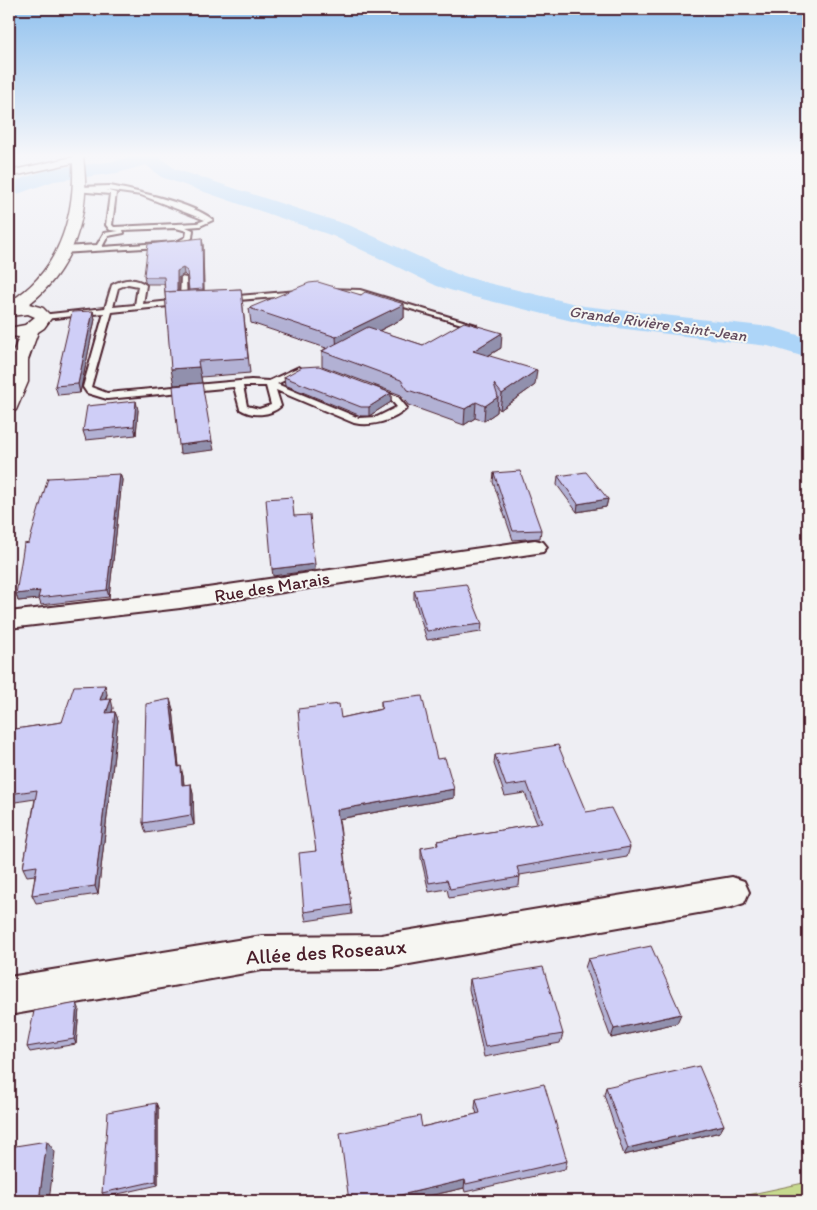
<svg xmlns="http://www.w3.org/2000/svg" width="817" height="1210" font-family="Itim,sans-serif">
	<rect width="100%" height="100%" fill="#eeeef3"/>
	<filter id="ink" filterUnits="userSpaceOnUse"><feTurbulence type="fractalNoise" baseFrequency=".02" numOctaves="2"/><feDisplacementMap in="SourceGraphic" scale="10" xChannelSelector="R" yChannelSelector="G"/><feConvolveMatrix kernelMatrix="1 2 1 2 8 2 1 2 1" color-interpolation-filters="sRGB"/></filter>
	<g filter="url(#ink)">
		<!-- green -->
		<path fill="#c6d98e" stroke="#887c5c" d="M808 1182V1201H719Z"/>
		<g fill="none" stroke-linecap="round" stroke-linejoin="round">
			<!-- river -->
			<path fill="#add5f8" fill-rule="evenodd" d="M136 155H162L160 157 175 169 351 226 457 274 484 282 584 306 771 327 808 338V358L768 346 584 324 466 295 437 286 333 236 161 177 146 165 117 173 54 181 9 197V183L50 169 115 161Z"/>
			<defs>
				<g id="lane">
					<path d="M110 186C135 191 195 204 213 220L200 226 186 227 193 230 192 238 177 246 61 253V249L64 247 97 245 104 233 119 231 110 230 106 225 110 194 76 191 79 187ZM105 190 141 195 205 220 197 223 114 227 112 225 116 193ZM176 228 187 231 186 237 176 242 102 247 108 236 124 233 123 230Z"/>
					<path d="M181 277 186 278 187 304 112 312 91 387 107 393 251 380 269 381 299 367 303 370 302 372 277 384 359 418 377 417 397 407 392 401 372 393V389L375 388 398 397 407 408C394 421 371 427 354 423L276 390 281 406C270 416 252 417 240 409L234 387 107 399 87 393 83 387 104 313 44 319 40 317 41 315 105 308 112 285C123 279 136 277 146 285L143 304 180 300ZM128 284 138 286 135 305 113 307 118 288ZM243 386H266L271 405 259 409 247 406Z"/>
					<path d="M328 289 360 290 476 325 472 327 360 294 331 293 327 291Z"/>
					<path d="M298 291 302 293 301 295 226 301 222 299 226 297Z"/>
				</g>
				<g id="street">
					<path d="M535 540 543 542 547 547 543 552 180 608 9 628V612L180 592Z"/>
					<path d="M732 877 744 881 749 892 744 903 732 907 381 969 262 970 9 1015V977L262 936 381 935Z"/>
				</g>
				<path id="secondary" d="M73 155H83C84 168 86 181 85 194 82 237 63 278 29 304L43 308 52 317 44 328 38 332 28 360V382L16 410 9 412 10 360 19 337 9 336V328L25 325 35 317 28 314 9 316V302C58 273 75 218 73 163L9 177V171L73 157Z"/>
			</defs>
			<!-- lane casing -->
			<use href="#lane" stroke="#4a1f2b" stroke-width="4"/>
			<!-- street casing -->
			<use href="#street" stroke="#4a1f2b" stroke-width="4"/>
			<!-- secondary casing -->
			<use href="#secondary" stroke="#4a1f2b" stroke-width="3"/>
			<!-- lane -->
			<use href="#lane" fill="#f6f6f2" fill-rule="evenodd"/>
			<!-- street -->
			<use href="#street" fill="#f6f6f2" fill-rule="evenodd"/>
			<!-- secondary -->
			<use href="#secondary" fill="#f6f6f2" fill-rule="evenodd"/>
		</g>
		<!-- wall -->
		<g fill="#b2b1d4" stroke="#4a1f2b" fill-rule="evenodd">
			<path d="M202 238 203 245 204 291 241 289 250 373 201 377 202 383 174 385 164 284H147L145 282 144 275ZM184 274 187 277 189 291 178 292V278Z"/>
			<path d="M361 295 404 304V318L379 331 423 345 501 348 488 356 535 385 500 410 497 406V412L484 421 475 418 464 425 408 405 401 395 322 366V351L326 348 251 323 249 308Z"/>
			<path d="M93 311 95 319 80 393 58 395 55 386Z"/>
			<path d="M284 377 391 393V402L369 416H361L285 385Z"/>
			<path d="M138 410 136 435 86 440 83 431Z"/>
			<path d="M494 473 541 530 540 538 513 540 493 482Z"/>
			<path d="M120 474 122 480 109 597 41 605 39 599 18 601 16 594 29 543Z"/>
			<path d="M558 476 608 499 606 507 577 512 557 485Z"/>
			<path d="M414 590 482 624 481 632 427 640 414 599Z"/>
			<path d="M107 694 106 700 113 708 112 712H115L118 720 98 894 36 903 32 895 35 875 27 876 23 868 35 799 9 803V730L62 722Z"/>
			<path d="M381 701 437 759 454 789V798L339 819 352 914 306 921 304 912 341 718 381 709Z"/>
			<path d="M173 709 179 766 183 776 184 785 191 784 193 794 194 825 146 833 143 823Z"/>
			<path d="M495 755 586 812 630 847 627 857 520 875 519 886 449 898 447 889 429 892 421 858V848L437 846V841L537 824 525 793 505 796 494 764Z"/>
			<path d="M588 959 677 1023 611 1038 585 968Z"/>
			<path d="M470 979 563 1034 560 1043 484 1057 469 989Z"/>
			<path d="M79 1008 76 1044 30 1052 27 1047Z"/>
			<path d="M606 1087 724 1125 720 1132 624 1155 604 1095Z"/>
			<path d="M476 1099 567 1161 565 1169 465 1192 464 1188 407 1201H349L422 1127 477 1114 475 1108Z"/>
			<path d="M156 1103 158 1108V1185L105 1197 102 1193Z"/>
		</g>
		<!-- shaded-wall -->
		<g fill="#9190ad" stroke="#4a1f2b">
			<path d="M202 238 203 245 204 296 203 289Z"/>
			<path d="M183 268 184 274 178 278V298L177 291V271Z"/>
			<path d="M404 304V318L337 352 336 337Z"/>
			<path d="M93 311 95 319 80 393 78 384Z"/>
			<path d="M502 333 501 348 472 365 473 351Z"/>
			<path d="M199 367 202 383 174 385 171 369Z"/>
			<path d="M537 370 535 385 500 410 502 394Z"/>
			<path d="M391 393V402L369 416V407Z"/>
			<path d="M498 397 497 412 484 421 485 406Z"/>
			<path d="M136 401 138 410 136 435 134 426Z"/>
			<path d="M476 402 475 418 464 425 465 409Z"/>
			<path d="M212 441 214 450 180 454 179 445Z"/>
			<path d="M120 474 122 480 109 597 107 590Z"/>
			<path d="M608 499 606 507 577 512 578 504Z"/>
			<path d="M315 564V570L273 576 272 569Z"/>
			<path d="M40 591 39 599 18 601 16 594Z"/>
			<path d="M105 685 107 694 103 708 100 700Z"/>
			<path d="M111 699 113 708 109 722 106 713Z"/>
			<path d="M170 699 173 709 180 777 178 767Z"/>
			<path d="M115 712 118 720 98 894 95 886Z"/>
			<path d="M181 766 183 776 185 795 182 785Z"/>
			<path d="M191 784 193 794 194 825 191 815Z"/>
			<path d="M454 789V798L338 819 337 810Z"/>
			<path d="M77 1003 79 1008 76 1044 74 1039Z"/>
			<path d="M681 1014 677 1023 611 1038 614 1029Z"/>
			<path d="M156 1103 158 1108V1185L156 1181Z"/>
			<path d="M724 1125 720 1132 624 1155 628 1148Z"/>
			<path d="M47 1141 55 1152 49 1201H39Z"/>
			<path d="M465 1180 464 1188 407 1201H375Z"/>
		</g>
		<!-- building -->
		<g fill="#cfcef7" stroke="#4a1f2b">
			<path d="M202 238 203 289 189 290 187 271 183 268 177 271V291L165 292 164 277H146L144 275 148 244Z"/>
			<path d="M318 282 361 295 365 292 404 304 336 337 249 308 309 283Z"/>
			<path d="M241 289 248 358 198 361 199 367 171 369 165 292Z"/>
			<path d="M93 311 78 384 55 386 72 312Z"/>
			<path d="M464 322 502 333 473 351 537 370 502 394 494 384 498 397 485 406 476 402 465 409 408 390 401 380 322 351 368 327 423 345Z"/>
			<path d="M319 366 391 393 369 407H361L284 377 302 367Z"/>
			<path d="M202 383 212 441 179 445 173 386Z"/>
			<path d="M136 401 134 426 83 431 87 406Z"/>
			<path d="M520 471 541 530 513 531 494 473Z"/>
			<path d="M586 472 608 499 578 504 558 476Z"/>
			<path d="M120 474 107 590 38 598 40 591 16 594 24 544 29 543 48 478Z"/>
			<path d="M292 497 294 516 310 515 313 542H312L315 564 272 569 266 499Z"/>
			<path d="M466 584 482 624 427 631 414 590Z"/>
			<path d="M105 685 100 700 111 699 106 713 115 712 95 886 32 895 37 866 23 868 37 790 9 794V730L62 722 74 686Z"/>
			<path d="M422 696 437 759 445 758 454 789 337 810 351 905 304 912 299 853 316 851 302 758 298 709 339 704 341 718 382 709 381 701Z"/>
			<path d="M170 699 178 767 181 766 182 785 191 784V815L143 823 146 704Z"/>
			<path d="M558 745 586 812 611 808 630 847 517 867 520 877 450 889 447 880 429 883 421 848 438 845 437 841 542 823 527 783 506 786 495 755Z"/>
			<path d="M651 946 681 1014 614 1029 588 959Z"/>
			<path d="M543 967 563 1034 485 1047 470 979Z"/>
			<path d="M77 1003 74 1039 27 1047 34 1011Z"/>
			<path d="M699 1066 724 1125 628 1148 606 1087Z"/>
			<path d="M544 1084 567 1161 466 1184 465 1180 375 1201H349L340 1133 420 1116 422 1127 480 1113 476 1099Z"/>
			<path d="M156 1103V1181L102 1193 108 1112Z"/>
			<path d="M47 1141 39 1201H9V1147Z"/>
		</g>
	</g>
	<!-- sky -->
	<linearGradient id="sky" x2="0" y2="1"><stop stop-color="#90c1ee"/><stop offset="0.48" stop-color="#f7f7fa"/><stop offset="1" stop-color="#f7f7fa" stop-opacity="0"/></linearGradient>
	<rect width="817" height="324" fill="url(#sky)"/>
	<g text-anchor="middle" stroke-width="4" stroke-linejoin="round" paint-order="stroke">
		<!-- far-water labels -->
		<g font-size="16" font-style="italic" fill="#634c5e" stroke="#f6f6f2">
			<text transform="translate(658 323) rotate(8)" y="6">Grande Rivière Saint-Jean</text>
		</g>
		<!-- street labels -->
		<g font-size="18" fill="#4a1f2b" stroke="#f6f6f2">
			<text transform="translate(272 587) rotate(-9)" y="6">Rue des Marais</text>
		</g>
		<!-- near-street labels -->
		<g font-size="21" fill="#4a1f2b" stroke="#f6f6f2">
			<text transform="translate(326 952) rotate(-4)" y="7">Allée des Roseaux</text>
		</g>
	</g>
	<!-- margin -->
	<rect width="817" height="1210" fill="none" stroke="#f6f6f2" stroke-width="30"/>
	<rect x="15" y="15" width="787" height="1180" fill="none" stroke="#4a1f2b" stroke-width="2" filter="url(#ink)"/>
</svg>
